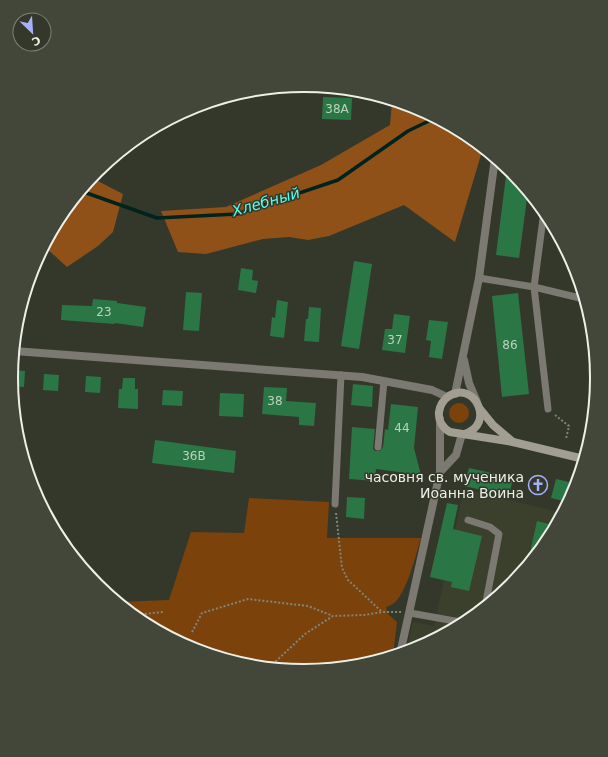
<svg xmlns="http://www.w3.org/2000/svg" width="608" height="757" font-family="'DejaVu Sans',sans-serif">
	<rect width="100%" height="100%" fill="#34382a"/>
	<!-- built -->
	<path fill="#3a402b" d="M464 489 563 513 547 541 511 586 467 622 416 649 406 652 413 622 434 626Z"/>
	<!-- green -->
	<g fill="#7b420b">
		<circle cx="459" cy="413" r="10"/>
		<path d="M249 498 329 502 327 538H421C416 554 407 592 394 603 392 605 388 606 386 607L388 614 397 622 393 656 361 666 304 671 247 666 192 649 141 622 117 602 169 600 191 532 244 533Z"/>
	</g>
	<!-- forest -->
	<g fill="#905118">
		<path d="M394 101C426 111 457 127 483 148L455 242 404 205 329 236 308 240 289 237 263 239 206 254 178 252 161 211 226 207 321 165 390 125 392 102Z"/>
		<path d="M92 178 123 194 113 232 98 246 67 267 44 246 61 216Z"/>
	</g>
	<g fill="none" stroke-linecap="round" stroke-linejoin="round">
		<!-- stream -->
		<path stroke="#00231e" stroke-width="3.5" d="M81 191 157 218 237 214 338 180 408 131 435 118"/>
	</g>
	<!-- building -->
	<g fill="#2b7645">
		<path d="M323 97 352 98 351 120 322 119Z"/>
		<path d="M507 168 528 191 519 258 496 255Z"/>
		<path d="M354 261 372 264 359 349 341 346Z"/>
		<path d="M241 268 253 270 252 280 258 281 256 293 238 290Z"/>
		<path d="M186 292 202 293 199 331 183 330Z"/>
		<path d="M518 293 529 394 502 397 492 296Z"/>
		<path d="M93 299 117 301V303L146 307 143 327 115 323V324L61 320 62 305 92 306Z"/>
		<path d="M277 300 288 302 284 338 270 336 272 317 275 318Z"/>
		<path d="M309 307 321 308 319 342 304 341 306 319H308Z"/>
		<path d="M394 314 410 316 405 353 382 350 385 329H392Z"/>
		<path d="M429 320 448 322 442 359 429 357 431 341 426 340Z"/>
		<path d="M12 370 25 371 24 387 12 386Z"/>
		<path d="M44 374 59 375 58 391 43 390Z"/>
		<path d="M86 376 101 377 100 393 85 392Z"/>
		<path d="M123 378H135V389H138V409L118 408 119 389H122Z"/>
		<path d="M353 384 373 386 372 407 351 405Z"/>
		<path d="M264 387 287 388 286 401 316 403 314 426 299 425V417L262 414Z"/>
		<path d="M163 390 183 391 182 406 162 405Z"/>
		<path d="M220 393 244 394 243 417 219 416Z"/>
		<path d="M391 404 418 407 414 448 421 475 376 469 375 481 349 479 352 427 375 429 373 449 375 451H380L383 447 385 429 388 430Z"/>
		<path d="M155 440 236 451 234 473 152 463Z"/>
		<path d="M469 468 513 478 509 496 464 486Z"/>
		<path d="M556 479 577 484 568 502 551 498Z"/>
		<path d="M347 497 365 498 364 519 346 517Z"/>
		<path d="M447 503 458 505 453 529 482 536 469 591 451 587 452 582 430 577Z"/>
		<path d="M537 521 556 526 547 541 527 566Z"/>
	</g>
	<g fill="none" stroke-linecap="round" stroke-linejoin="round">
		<!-- path -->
		<g stroke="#828579" stroke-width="2" stroke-dasharray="2 2" stroke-linecap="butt">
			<path d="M555 415 569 426 566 439"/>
			<path d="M336 513 342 568 348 580 382 612"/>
			<path d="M129 612 143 614 164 612"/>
			<path d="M192 632 202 613 248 599 308 606 333 616"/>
			<path d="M271 668 273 664 305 634 333 616 364 615 382 612H401"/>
		</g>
		<!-- service -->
		<g stroke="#7b7971" stroke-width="7">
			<path d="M544 211 534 287 548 409"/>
			<path d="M479 278 534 287 584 299"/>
			<path d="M378 447 384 381"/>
			<path d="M335 504 341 375"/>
			<path d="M468 520 490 527 499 534 485 607"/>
			<path d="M410 613 466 623"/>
		</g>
		<!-- minor -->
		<g stroke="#7b7971" stroke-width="8">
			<path d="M14 351 362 377 432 390 447 397"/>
			<path d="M440 472 456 455 462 434"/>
			<path d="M400 654 440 472V419"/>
		</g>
		<!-- tertiary -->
		<g stroke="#7b7971" stroke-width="8">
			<path d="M464 360 469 383 477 402"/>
			<path d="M455 394 479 278 495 158"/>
		</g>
		<!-- secondary -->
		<g stroke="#a29e92" stroke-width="8">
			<path d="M480 409 493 425 513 442"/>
			<path d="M464 434C496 425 475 380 449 396 443 400 440 405 439 412 438 421 443 428 450 432L513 442 584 459"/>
		</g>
	</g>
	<!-- icons -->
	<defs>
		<symbol id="church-ring" viewBox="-11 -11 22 22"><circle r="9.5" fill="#34382a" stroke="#a6b1fc" stroke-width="1.5"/><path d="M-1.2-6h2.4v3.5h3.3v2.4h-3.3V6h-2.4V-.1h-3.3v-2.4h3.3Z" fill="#a6b1fc"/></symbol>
	</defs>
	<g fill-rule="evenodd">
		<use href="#church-ring" x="527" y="474" width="22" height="22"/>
	</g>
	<g text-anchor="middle" stroke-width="3" stroke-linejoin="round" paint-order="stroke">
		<!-- number labels -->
		<g font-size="12" fill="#bcd2be">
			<text x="337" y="113">38А</text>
			<text x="104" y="316">23</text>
			<text x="395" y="344">37</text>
			<text x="510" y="349">86</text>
			<text x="275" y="405">38</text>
			<text x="402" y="432">44</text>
			<text x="194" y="460">36В</text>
		</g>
		<!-- poi labels -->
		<g font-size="14" fill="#edf0e7" stroke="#34382a" text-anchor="end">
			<text x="524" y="482">часовня св. мученика<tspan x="524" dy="16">Иоанна Воина</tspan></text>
		</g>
		<!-- water labels -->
		<g font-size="15" font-style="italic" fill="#58fce7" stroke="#34382a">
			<text transform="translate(266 202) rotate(-16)" y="5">Хлебный</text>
		</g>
	</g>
	<!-- crop -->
	<path d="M0 0H608V757H0ZM18 378a286 286 0 1 1 572 0a286 286 0 1 1-572 0Z" fill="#434739" fill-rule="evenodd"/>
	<path fill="none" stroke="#edf0e7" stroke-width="2" d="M18 378a286 286 0 1 1 572 0a286 286 0 1 1-572 0Z"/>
	<!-- north arrow -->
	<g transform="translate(32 32) rotate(155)"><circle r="19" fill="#34382a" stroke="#7e8276"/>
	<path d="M0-3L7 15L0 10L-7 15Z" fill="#a6b1fc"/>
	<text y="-6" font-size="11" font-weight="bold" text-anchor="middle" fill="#edf0e7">С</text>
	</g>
</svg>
